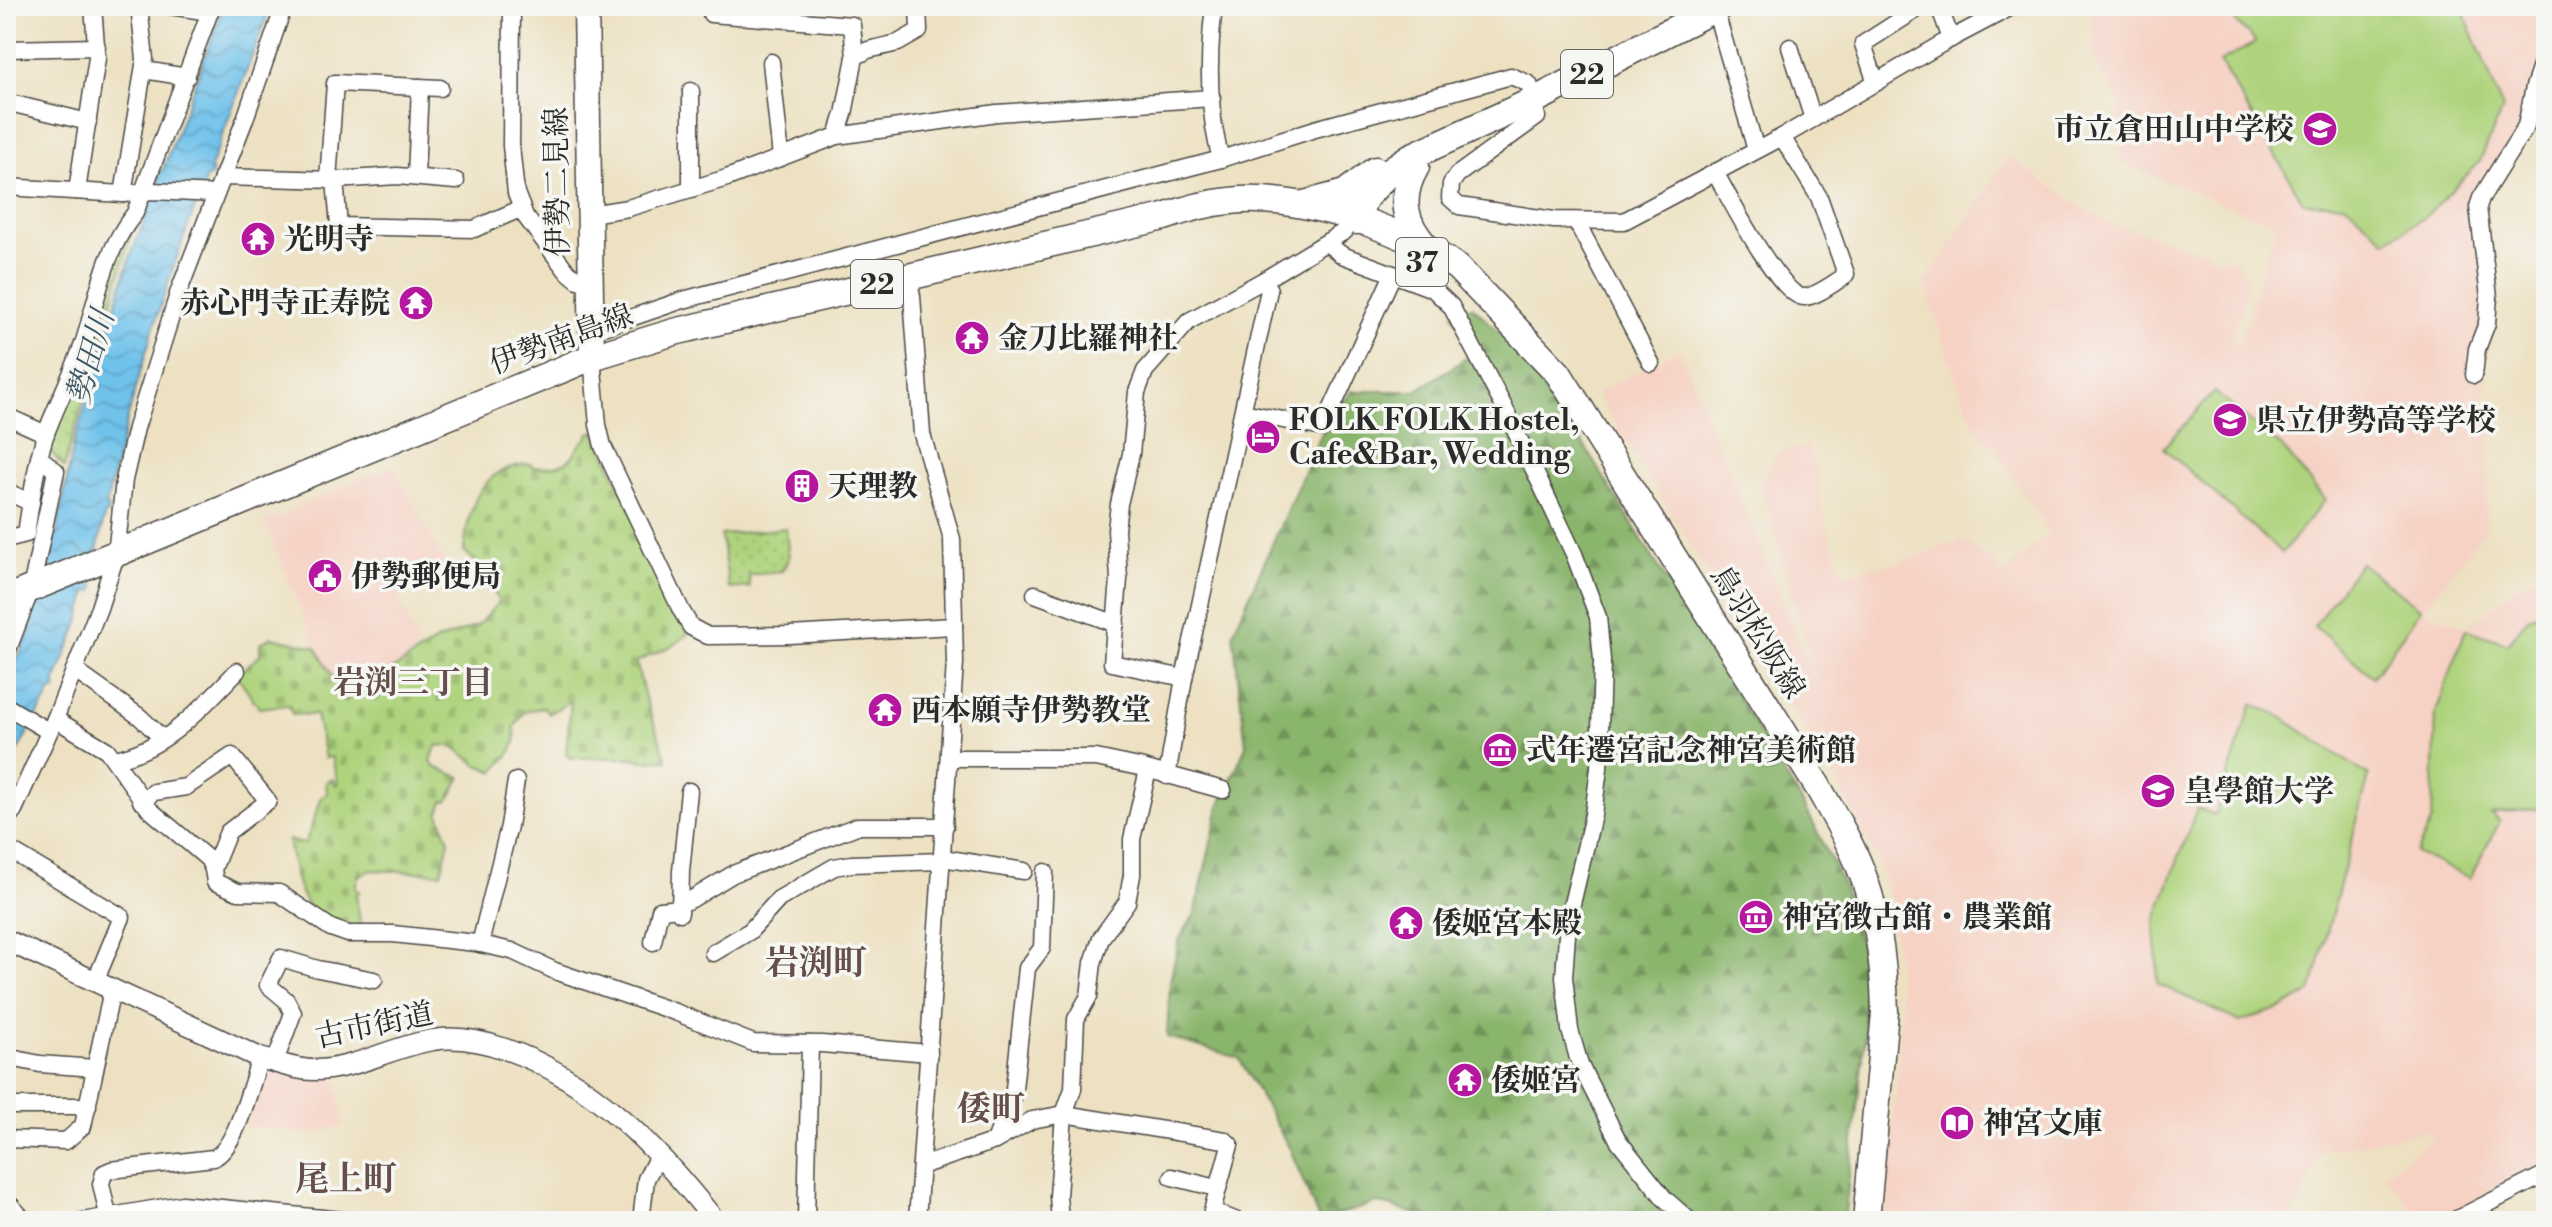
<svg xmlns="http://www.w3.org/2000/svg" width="2552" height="1227" font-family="'Libre Bodoni','Noto Serif JP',serif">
	<defs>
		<pattern id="forest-firs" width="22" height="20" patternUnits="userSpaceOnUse" patternTransform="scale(2)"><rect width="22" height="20" fill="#8ab56c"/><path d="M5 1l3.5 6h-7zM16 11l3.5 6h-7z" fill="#719359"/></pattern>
		<pattern id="cemetery-stones" width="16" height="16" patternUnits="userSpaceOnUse" patternTransform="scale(2)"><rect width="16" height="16" fill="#aed37c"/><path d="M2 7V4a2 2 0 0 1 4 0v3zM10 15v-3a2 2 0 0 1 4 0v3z" fill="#96b56b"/></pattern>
		<pattern id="park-dots" width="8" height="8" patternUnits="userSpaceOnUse" patternTransform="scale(2)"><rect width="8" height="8" fill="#aed37c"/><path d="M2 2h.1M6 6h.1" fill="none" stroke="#96b56b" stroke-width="1.8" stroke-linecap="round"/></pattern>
		<pattern id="water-waves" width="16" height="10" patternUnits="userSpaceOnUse" patternTransform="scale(2)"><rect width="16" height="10" fill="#6fc2eb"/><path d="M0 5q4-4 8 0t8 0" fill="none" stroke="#5b9ebf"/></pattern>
	</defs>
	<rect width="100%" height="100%" fill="#f6f6f2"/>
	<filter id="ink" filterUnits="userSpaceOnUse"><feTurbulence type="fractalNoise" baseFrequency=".0125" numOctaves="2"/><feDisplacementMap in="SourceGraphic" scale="16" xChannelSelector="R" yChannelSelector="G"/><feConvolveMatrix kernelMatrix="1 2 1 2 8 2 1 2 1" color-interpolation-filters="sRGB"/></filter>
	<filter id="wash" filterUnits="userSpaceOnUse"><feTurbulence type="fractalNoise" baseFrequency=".006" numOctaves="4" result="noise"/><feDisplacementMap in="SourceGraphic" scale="32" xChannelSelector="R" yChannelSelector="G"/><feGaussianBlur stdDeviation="1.8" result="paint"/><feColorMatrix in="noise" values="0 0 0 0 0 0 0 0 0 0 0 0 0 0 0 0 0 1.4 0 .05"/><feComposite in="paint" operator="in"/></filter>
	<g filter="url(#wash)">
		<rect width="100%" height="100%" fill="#ede1c2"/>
		<!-- built -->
		<g fill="#f6d2c4">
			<path d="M2097 6H2546V64L2528 114 2472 205 2489 328 2484 412 2491 428 2485 530 2423 611 2467 628 2529 577 2546 579V1160L2434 1221H2422L2384 1174 2433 1138 2426 1131 2322 1151 2290 1221H1884L1900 1048 1901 1006 1892 907 1880 865 1836 779 1597 394 1679 349 1819 690 1760 483 1779 453 1808 445 1818 475 1822 509 1842 574 1908 560 1961 540 1991 558 2003 575 2049 533 1994 447 1978 432 1954 376 1925 283 2008 156 2084 209 2110 223 2207 252 2213 260 2228 258 2237 262 2248 278V286L2231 343H2240L2276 224 2121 163 2119 103 2094 58 2091 12Z"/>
			<path d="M393 465 446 565 397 598 416 638 417 646 411 658 345 701 316 647 264 522Z"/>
			<path d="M269 1070 335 1076 344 1126 307 1134 244 1126 262 1072Z"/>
		</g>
		<!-- forest -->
		<path fill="url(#forest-firs)" stroke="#5a704c" stroke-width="2" d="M1472 306 1507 339 1548 386 1806 809 1843 884 1863 953 1865 1037 1844 1221H1441L1378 1203 1319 1220 1290 1149 1239 1058 1167 1037 1170 982 1179 940 1195 914 1219 807 1246 746 1233 633 1316 445 1329 420 1352 391H1416L1474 353 1453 314Z"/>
		<!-- cemetery -->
		<path fill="url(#cemetery-stones)" stroke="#6c7f54" stroke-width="2" d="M595 431 688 634 674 645 636 662 645 698 667 760 642 761 636 758H570L566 753 571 701 549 714 544 707 524 712 514 728C521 746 505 758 494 772 489 769 482 767 476 764 462 754 454 742 436 746L431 761 434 767 461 777 448 801H443L439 813 449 841 441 873 372 870 358 876 355 888 359 891 356 896 361 928C351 927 337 928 329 924 297 907 294 872 288 840L305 844 322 797 327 794 326 782 332 779 336 785 338 784 332 757 325 758 316 715 292 714 289 705 259 708 237 675 260 655V643L272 637 316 647 346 701 436 641 477 626 499 602 482 567 464 551C468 507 480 466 531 464L532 467C544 467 562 468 571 458 578 451 579 443 588 437V434Z"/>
		<!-- park -->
		<g fill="url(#park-dots)" stroke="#6c7f54" stroke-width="2">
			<path d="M135 222 64 467 49 450 54 427 118 251Z"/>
			<path d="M786 528 789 558 782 571 749 575 750 587 729 589 721 535Z"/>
		</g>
		<!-- pitch -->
		<g fill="#aed37c" stroke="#6c7f54" stroke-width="2">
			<path d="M2231 6H2457L2464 12 2503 109 2479 163 2426 216 2386 241 2345 204 2303 202 2220 62 2256 42 2235 21Z"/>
			<path d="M2214 392 2282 447 2325 500 2282 553 2163 448Z"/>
			<path d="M2360 563 2421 609 2373 677 2314 626Z"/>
			<path d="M2546 609V808L2490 814 2500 821 2470 878 2416 853 2432 821 2436 712 2466 629 2508 644 2527 619Z"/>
			<path d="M2252 704 2281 717 2369 776 2311 992 2281 1008 2240 1022 2158 984 2155 922 2197 808 2215 815Z"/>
		</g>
		<!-- water -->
		<path fill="url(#water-waves)" stroke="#4d768b" stroke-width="2" d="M224 6H271L210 168 213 171 211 177 207 176C165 283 131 394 106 506L109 508 108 513H105L90 583 95 586 93 592 88 590 79 623 54 684 57 687 55 690H52L6 771V683L26 640 55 542 49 540 50 535 56 536 74 443 130 258 160 178 155 176 157 171 162 172Z"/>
	</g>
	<g filter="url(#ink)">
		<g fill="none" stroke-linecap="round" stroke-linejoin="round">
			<defs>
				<g id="minor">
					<path d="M170 6 210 12"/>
					<path d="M512 6 511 146 516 193 525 216 566 270 578 280 590 284"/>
					<path d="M1214 6C1208 56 1207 110 1221 159"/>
					<path d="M1939 6 1951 39"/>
					<path d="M1715 9 1756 150"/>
					<path d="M711 14 852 25 855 57"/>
					<path d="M1790 47 1813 119"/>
					<path d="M6 49 97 47"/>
					<path d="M771 62 781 158"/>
					<path d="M144 70 187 77"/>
					<path d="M1876 83 1863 44 1922 6"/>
					<path d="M6 102 88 122"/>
					<path d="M837 136 844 114 855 57 868 50 898 43 919 31 918 6"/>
					<path d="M1715 172C1726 192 1782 301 1805 297 1817 296 1833 283 1844 277L1846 274 1819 197 1782 137"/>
					<path d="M416 176 420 87"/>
					<path d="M222 177 335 180 339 226 474 229 522 208"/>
					<path d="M328 180 335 83 440 88"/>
					<path d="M335 180 397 176 456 181"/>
					<path d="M6 187 123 194 152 191 216 194"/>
					<path d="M691 189V91"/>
					<path d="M77 191 97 58 93 6"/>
					<path d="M123 194 145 59 139 6"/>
					<path d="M590 214 628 208 727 178 837 136 997 113 1212 98"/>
					<path d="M1576 221 1651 363"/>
					<path d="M1328 244 1342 255 1433 289 1451 306 1504 407 1574 554 1598 617 1602 660 1599 768 1593 815 1568 921 1564 977 1570 1030 1580 1065 1618 1140 1664 1198 1690 1221"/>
					<path d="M908 277 912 296 922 434 952 539 955 663 917 1221"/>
					<path d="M592 331 683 300 1221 159 1315 129 1511 76 1529 84 1535 100 1537 117 1457 175 1451 184 1450 198 1459 206 1554 220 1624 221 1782 137 1943 43 2013 6"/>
					<path d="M592 357 598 425 603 446 681 610 691 627 708 636 789 635 954 626"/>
					<path d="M2474 375 2477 349 2487 323 2489 297 2478 207 2481 198 2526 126 2534 87 2546 51"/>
					<path d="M1243 412 1323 428 1393 274"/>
					<path d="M6 416 46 434"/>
					<path d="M6 491 31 503"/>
					<path d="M6 539 26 534C31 501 35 468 45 436 57 403 74 372 85 338 98 295 105 249 135 213L212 6"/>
					<path d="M1035 594 1116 624"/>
					<path d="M6 655 31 589 56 471 39 457"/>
					<path d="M74 670 140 717 163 739"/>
					<path d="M1184 678 1112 663 1119 579 1116 530 1119 504 1131 454 1137 392 1145 371 1189 321 1264 280"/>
					<path d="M6 706 48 731"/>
					<path d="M55 719 107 750 149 809 208 859 213 869 215 882 238 892 279 893 331 928 348 934H393L439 939 476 943 512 951 555 971 675 1012 753 1043 822 1044 929 1053"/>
					<path d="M949 758H1096L1139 767 1223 790"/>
					<path d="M115 759C167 749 202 707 237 671"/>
					<path d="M1167 776 1184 678 1269 290 1264 280 1345 231"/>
					<path d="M141 801 154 792 186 787 232 756 268 801 228 832 213 869"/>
					<path d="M6 820 14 810 55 719 99 608 116 555 124 480 136 428 179 291 245 119 284 6"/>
					<path d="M6 848 122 917 95 982"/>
					<path d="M943 858 1024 871"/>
					<path d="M680 904 692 899 733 874 857 826H945"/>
					<path d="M680 913 681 871 689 791"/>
					<path d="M653 942 660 910 680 908"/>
					<path d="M480 944 509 826 516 781"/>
					<path d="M713 953 750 931 779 899 834 867 851 864 943 861"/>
					<path d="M6 1057 40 1064 95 1068"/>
					<path d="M275 1062 293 1013 286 1000 268 985 281 958 318 969 374 980"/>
					<path d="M6 1106H88"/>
					<path d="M6 1139 66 1141 83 1126 112 990"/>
					<path d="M995 1141 1001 1125 1003 1105 1013 1098 1027 968 1042 948 1045 872"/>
					<path d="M921 1166 995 1141 1032 1120 1064 1114 1225 1140 1230 1145 1212 1211 1237 1221"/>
					<path d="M1172 1177 1217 1188"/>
					<path d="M6 1200 25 1221"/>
					<path d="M108 1215 101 1184 104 1173 111 1170 213 1158C236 1150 252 1081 260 1058"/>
					<path d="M82 1221 182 1204 352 1221"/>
					<path d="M641 1221 646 1179 658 1156"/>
					<path d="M806 1221 810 1044"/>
					<path d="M1060 1221 1058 1196 1064 1114 1073 1089 1076 1019 1089 996 1093 963 1101 938 1127 902 1132 875V839L1148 770"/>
					<path d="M2453 1221 2546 1174"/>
				</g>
				<path id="tertiary" d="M6 940 260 1058C278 1063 296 1070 314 1070 355 1070 393 1046 433 1040 456 1036 482 1041 505 1049 593 1079 659 1150 715 1221"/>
				<path id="secondary" d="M586 6 592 357"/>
				<g id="primary">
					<path d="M1416 167C1399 196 1403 222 1426 247"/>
					<path d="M1304 204 1345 193 1375 170"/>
					<path d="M1357 221 1364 199 1391 170 1410 157 1535 100 1720 6"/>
					<path d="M6 599 592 357 674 332 1164 217C1186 209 1207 203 1230 201 1299 193 1402 228 1458 268L1558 373 1818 787C1832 812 1848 838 1859 865 1878 911 1884 963 1885 1012L1866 1221"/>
				</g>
			</defs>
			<!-- minor casing -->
			<use href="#minor" stroke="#484642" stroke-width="19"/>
			<!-- tertiary casing -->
			<use href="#tertiary" stroke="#484642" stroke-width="23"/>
			<!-- secondary casing -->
			<use href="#secondary" stroke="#484642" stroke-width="27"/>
			<!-- primary casing -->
			<use href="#primary" stroke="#484642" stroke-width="29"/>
			<!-- minor -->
			<use href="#minor" stroke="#fff" stroke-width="16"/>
			<!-- tertiary -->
			<use href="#tertiary" stroke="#fff" stroke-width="20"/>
			<!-- secondary -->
			<use href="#secondary" stroke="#fff" stroke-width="24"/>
			<!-- primary -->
			<use href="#primary" stroke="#fff" stroke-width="26"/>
		</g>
	</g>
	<!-- icons -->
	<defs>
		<symbol id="school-disc" viewBox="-11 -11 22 22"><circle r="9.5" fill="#b5179e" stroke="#f6f6f2"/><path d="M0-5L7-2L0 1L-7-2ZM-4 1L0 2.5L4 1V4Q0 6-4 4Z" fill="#fff"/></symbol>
		<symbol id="temple-disc" viewBox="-11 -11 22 22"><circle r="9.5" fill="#b5179e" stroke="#f6f6f2"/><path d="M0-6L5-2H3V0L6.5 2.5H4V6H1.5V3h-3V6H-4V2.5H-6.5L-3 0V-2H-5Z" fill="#fff"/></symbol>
		<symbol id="hotel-disc" viewBox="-11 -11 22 22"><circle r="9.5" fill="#b5179e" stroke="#f6f6f2"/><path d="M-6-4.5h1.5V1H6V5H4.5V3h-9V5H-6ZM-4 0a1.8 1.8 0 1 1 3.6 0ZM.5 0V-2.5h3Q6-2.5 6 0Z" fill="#fff"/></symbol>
		<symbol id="building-disc" viewBox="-11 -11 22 22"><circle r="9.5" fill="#b5179e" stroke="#f6f6f2"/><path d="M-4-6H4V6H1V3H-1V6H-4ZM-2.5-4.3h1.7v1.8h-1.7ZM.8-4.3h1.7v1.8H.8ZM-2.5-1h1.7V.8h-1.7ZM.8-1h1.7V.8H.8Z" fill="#fff"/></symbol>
		<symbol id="civic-disc" viewBox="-11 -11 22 22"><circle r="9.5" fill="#b5179e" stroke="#f6f6f2"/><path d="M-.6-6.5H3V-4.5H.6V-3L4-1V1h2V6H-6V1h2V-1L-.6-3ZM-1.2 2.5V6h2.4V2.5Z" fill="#fff"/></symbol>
		<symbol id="museum-disc" viewBox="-11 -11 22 22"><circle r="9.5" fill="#b5179e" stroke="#f6f6f2"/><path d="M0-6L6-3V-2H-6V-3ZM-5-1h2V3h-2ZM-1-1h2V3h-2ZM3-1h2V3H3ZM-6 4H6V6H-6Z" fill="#fff"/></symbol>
		<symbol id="university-disc" viewBox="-11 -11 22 22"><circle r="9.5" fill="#b5179e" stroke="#f6f6f2"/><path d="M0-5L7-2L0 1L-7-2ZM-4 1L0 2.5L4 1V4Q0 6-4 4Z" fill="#fff"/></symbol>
		<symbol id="library-disc" viewBox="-11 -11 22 22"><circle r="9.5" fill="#b5179e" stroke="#f6f6f2"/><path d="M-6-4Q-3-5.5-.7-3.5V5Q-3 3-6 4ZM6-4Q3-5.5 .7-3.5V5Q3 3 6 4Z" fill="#fff"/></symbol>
	</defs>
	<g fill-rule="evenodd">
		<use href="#school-disc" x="2300" y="109" width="40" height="40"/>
		<use href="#temple-disc" x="238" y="219" width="40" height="40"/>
		<use href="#temple-disc" x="396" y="283" width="40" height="40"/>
		<use href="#temple-disc" x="952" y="318" width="40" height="40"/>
		<use href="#school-disc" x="2210" y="400" width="40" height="40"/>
		<use href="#hotel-disc" x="1243" y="417" width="40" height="40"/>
		<use href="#building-disc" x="782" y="466" width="40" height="40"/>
		<use href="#civic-disc" x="305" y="556" width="40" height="40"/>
		<use href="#temple-disc" x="865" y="690" width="40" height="40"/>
		<use href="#museum-disc" x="1480" y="730" width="40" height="40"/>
		<use href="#university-disc" x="2138" y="771" width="40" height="40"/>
		<use href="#museum-disc" x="1736" y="897" width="40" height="40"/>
		<use href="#temple-disc" x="1386" y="903" width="40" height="40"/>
		<use href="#temple-disc" x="1445" y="1060" width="40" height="40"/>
		<use href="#library-disc" x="1937" y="1103" width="40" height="40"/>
	</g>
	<g text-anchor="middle" stroke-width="7" stroke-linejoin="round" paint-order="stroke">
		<!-- shield labels -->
		<g fill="#f6f6f2" stroke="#686867" stroke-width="2">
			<rect x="1561" y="50" width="52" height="48" rx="6"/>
			<rect x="1396" y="238" width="52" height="48" rx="6"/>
			<rect x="851" y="260" width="52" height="48" rx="6"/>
		</g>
		<g font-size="28" font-weight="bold" fill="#2b2b2b">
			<text x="1587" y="84">22</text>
			<text x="1422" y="272">37</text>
			<text x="877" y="294">22</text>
		</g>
		<!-- poi labels -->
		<g font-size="30" font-weight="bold" fill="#2b2b2b" stroke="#f6f6f2" text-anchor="start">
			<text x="2294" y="139" text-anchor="end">市立倉田山中学校</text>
			<text x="284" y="249">光明寺</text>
			<text x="390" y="313" text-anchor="end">赤心門寺正寿院</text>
			<text x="998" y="348">金刀比羅神社</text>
			<text x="1289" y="430">FOLK FOLK Hostel,<tspan x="1289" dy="34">Cafe&amp;Bar, Wedding</tspan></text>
			<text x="2256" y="430">県立伊勢高等学校</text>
			<text x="828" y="496">天理教</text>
			<text x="351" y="586">伊勢郵便局</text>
			<text x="911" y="720">西本願寺伊勢教堂</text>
			<text x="1526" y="760">式年遷宮記念神宮美術館</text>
			<text x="2184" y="801">皇學館大学</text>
			<text x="1782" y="927">神宮徴古館・農業館</text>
			<text x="1432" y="933">倭姬宮本殿</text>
			<text x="1491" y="1090">倭姬宮</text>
			<text x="1983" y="1133">神宮文庫</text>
		</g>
		<!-- street labels -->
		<g font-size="30" fill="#2b2b2b" stroke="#f6f6f2">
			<text transform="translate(557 182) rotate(-91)" y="10">伊勢二見線</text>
			<text transform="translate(561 339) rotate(-20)" y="10">伊勢南島線</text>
			<text transform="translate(1758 632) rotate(58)" y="10">鳥羽松阪線</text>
			<text transform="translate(374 1025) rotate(-12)" y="10">古市街道</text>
		</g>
		<!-- water labels -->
		<g font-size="32" font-style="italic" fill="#3f5865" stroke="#f6f6f2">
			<text transform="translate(90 357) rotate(-74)" y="11">勢田川</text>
		</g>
		<!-- neighbourhood labels -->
		<g font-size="32" font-weight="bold" fill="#664f4b" stroke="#f6f6f2">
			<text x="413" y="693">岩渕三丁目</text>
		</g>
		<!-- quarter labels -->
		<g font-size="34" font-weight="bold" fill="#664f4b" stroke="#f6f6f2">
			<text x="816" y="974">岩渕町</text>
			<text x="991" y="1120">倭町</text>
			<text x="346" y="1190">尾上町</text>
		</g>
	</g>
	<!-- margin -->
	<rect width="2552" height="1227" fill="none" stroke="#f6f6f2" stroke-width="32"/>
</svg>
